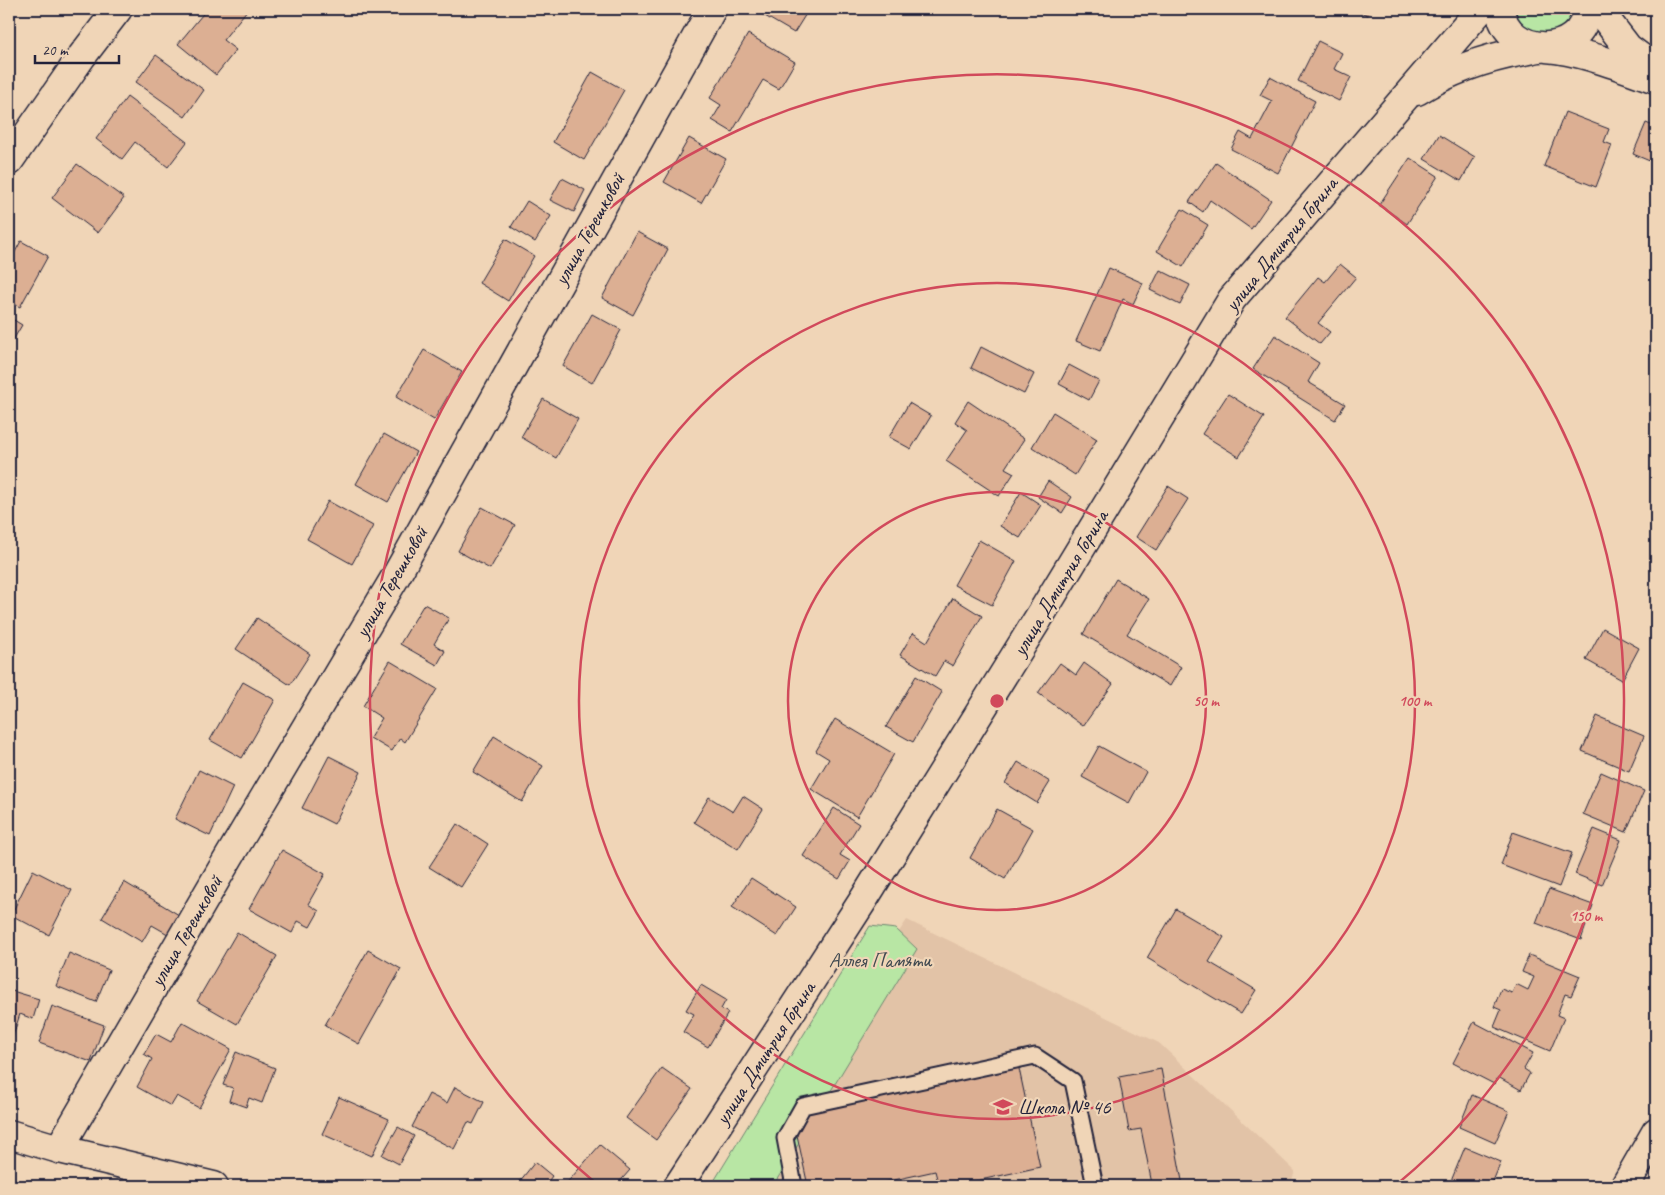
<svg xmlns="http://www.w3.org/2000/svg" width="1665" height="1195" font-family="Caveat,sans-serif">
	<rect width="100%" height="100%" fill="#f0d5b7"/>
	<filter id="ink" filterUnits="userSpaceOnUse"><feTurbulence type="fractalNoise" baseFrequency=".02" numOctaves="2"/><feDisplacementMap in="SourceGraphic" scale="10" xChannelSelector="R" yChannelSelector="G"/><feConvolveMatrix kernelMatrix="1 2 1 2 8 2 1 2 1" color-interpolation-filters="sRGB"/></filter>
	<g filter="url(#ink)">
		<!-- built -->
		<path fill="#e2c3a7" d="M907 920 1159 1043 1295 1171 1290 1186H726Z"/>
		<!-- green -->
		<g fill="#b8e6a4" stroke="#6d8470">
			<path d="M1512 9H1576L1571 24 1557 34 1523 30Z"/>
			<path d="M870 926 896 929 917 949 773 1186H711Z"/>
		</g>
		<!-- building -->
		<g fill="#dcaf93" stroke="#22223b">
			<path d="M207 9H248L223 40 236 50 216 75 178 44Z"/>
			<path d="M759 9H809L794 33 758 12Z"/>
			<path d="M1351 9H1370L1368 15Z"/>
			<path d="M748 34 795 62 779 89 763 80 732 132 712 120 721 105 710 98Z"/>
			<path d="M1318 41 1342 53 1334 69 1351 77 1339 101 1298 81Z"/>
			<path d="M156 55 204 90 185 117 136 82Z"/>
			<path d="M592 72 624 90 584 160 553 142Z"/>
			<path d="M1270 77 1315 101 1278 173 1231 149 1240 132 1252 139 1272 101 1260 95Z"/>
			<path d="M127 97 187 142 168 167 135 142 122 159 96 139Z"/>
			<path d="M1565 112 1609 129 1604 142 1612 145 1596 187 1544 166Z"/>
			<path d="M1646 123 1656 127V151L1652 162 1633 154Z"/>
			<path d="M1439 135 1475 157 1461 181 1424 159Z"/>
			<path d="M689 138 726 159 701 203 664 182Z"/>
			<path d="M1410 158 1438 176 1407 224 1379 205Z"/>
			<path d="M1216 163 1271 200 1251 229 1210 200 1203 212 1189 202Z"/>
			<path d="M77 164 124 198 98 233 52 198Z"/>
			<path d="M562 178 585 190 574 212 550 200Z"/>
			<path d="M527 201 551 216 535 242 511 227Z"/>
			<path d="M1182 209 1208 225 1183 267 1157 251Z"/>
			<path d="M637 232 668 249 633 315 602 298Z"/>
			<path d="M505 239 534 256 508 301 479 283Z"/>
			<path d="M21 241 48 256 20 307 9 301V263Z"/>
			<path d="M1340 264 1356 277 1318 323 1330 332 1320 344 1285 317 1318 277 1325 282Z"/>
			<path d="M1109 268 1143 283 1133 304 1123 299 1100 351 1076 341Z"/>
			<path d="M1160 270 1190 285 1180 305 1150 290Z"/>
			<path d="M592 314 621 330 592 383 563 366Z"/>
			<path d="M9 317 22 325 9 347Z"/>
			<path d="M1275 335 1319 363 1308 382 1345 404 1335 420 1253 369Z"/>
			<path d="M981 347 1034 374 1024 394 971 368Z"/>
			<path d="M424 350 462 372 434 420 396 397Z"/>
			<path d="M1069 365 1099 381 1089 400 1059 384Z"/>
			<path d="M1228 394 1264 417 1239 457 1202 434Z"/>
			<path d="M543 399 578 419 556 458 521 437Z"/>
			<path d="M968 401 1024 439 1005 468 1014 473 999 496 946 461 967 430 955 422Z"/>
			<path d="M909 403 931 416 911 449 889 437Z"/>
			<path d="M1053 412 1097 439 1075 475 1032 447Z"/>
			<path d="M384 434 416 452 388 502 356 484Z"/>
			<path d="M1048 481 1072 497 1062 513 1038 497Z"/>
			<path d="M1168 486 1188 499 1156 550 1136 537Z"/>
			<path d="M1021 492 1041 505 1020 538 1000 526Z"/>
			<path d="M328 501 373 526 352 564 307 539Z"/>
			<path d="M482 507 515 525 490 569 458 551Z"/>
			<path d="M979 540 1016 561 992 605 954 585Z"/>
			<path d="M1116 579 1149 599 1127 634 1181 667 1170 686 1083 634Z"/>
			<path d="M953 598 982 616 953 666 944 661 935 676 900 655 913 633 927 642Z"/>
			<path d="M424 604 449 618 434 644 445 651 437 665 400 644Z"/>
			<path d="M257 618 310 654 290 685 236 649Z"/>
			<path d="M1603 628 1639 648 1622 680 1586 660Z"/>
			<path d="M390 661 437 689 405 742 400 738 392 751 370 738 382 718 363 706Z"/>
			<path d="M1060 663 1076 675 1084 663 1113 684 1083 726 1038 693Z"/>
			<path d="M916 676 942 692 913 742 886 727Z"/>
			<path d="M243 682 275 700 242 758 210 740Z"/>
			<path d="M1597 716 1644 736 1629 771 1582 751Z"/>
			<path d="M835 719 894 754 857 817 811 789 829 759 816 751Z"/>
			<path d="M494 736 543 766 522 802 473 772Z"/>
			<path d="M1099 746 1146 772 1129 803 1082 777Z"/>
			<path d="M329 756 361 772 334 824 302 808Z"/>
			<path d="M1018 762 1050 782 1037 803 1005 783Z"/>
			<path d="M199 770 233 787 210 836 175 819Z"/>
			<path d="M1601 772 1644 791 1626 832 1583 814Z"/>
			<path d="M743 796 763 809 738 849 694 822 709 797 733 812Z"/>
			<path d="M834 808 859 824 840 855 850 861 839 879 803 856Z"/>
			<path d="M997 809 1033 829 1005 879 970 858Z"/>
			<path d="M457 824 488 844 461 887 429 867Z"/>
			<path d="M1594 829 1621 840 1602 885 1575 874Z"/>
			<path d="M1513 832 1572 853 1559 887 1501 865Z"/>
			<path d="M282 850 325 874 308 904 319 911 310 927 298 921 292 933 249 909Z"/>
			<path d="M33 870 72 890 49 935 11 915Z"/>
			<path d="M751 878 796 907 777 936 732 907Z"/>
			<path d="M124 882 184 918 173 937 152 925 142 942 102 918Z"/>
			<path d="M1549 889 1593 905 1581 940 1536 923Z"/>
			<path d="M1176 909 1224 937 1209 962 1256 990 1241 1014 1147 958Z"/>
			<path d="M237 932 277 956 237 1024 197 1001Z"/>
			<path d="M368 950 401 969 359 1044 325 1025Z"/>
			<path d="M69 953 109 970 96 1002 56 986Z"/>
			<path d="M1529 955 1580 976 1571 996 1565 994 1557 1015 1564 1018 1550 1051 1494 1027 1501 1010 1494 1007 1501 989 1512 993 1516 984 1528 990 1534 977 1522 972Z"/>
			<path d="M701 985 726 1000 721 1009 728 1013 708 1047 683 1032 694 1014 686 1010Z"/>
			<path d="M9 990 39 999 33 1019 20 1014 12 1039H9Z"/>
			<path d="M52 1006 104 1025 91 1062 39 1043Z"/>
			<path d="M182 1022 231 1049 199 1108 177 1096 171 1106 137 1087 152 1059 144 1054 156 1034 171 1042Z"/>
			<path d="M1474 1022 1533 1053 1524 1069 1530 1073 1521 1090 1498 1077 1494 1084 1453 1063Z"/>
			<path d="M236 1052 275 1068 262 1103 249 1098 246 1107 229 1101 233 1088 223 1085Z"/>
			<path d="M1018 1064 1040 1167 953 1186H939L935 1171 867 1186H808L792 1112Z"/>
			<path d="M662 1068 692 1089 656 1140 626 1118Z"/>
			<path d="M1161 1069 1183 1186H1140L1152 1184 1141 1129 1129 1131 1119 1077Z"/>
			<path d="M455 1087 484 1102 473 1124 468 1122 454 1149 412 1127 429 1094 447 1103Z"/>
			<path d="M1472 1095 1509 1111 1495 1143 1459 1127Z"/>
			<path d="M339 1097 389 1119 372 1156 322 1134Z"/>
			<path d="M398 1127 414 1136 399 1164 382 1155Z"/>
			<path d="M600 1145 630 1170 616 1186H564Z"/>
			<path d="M1465 1147 1501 1162 1491 1186H1449Z"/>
			<path d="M535 1162 552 1176 545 1186H516Z"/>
		</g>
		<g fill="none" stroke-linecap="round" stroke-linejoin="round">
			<defs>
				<path id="service" d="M794 1186 785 1138 803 1106 1035 1056 1073 1081 1095 1186"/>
				<g id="minor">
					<path d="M1500 9C1506 58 1583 59 1587 9"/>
					<path d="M1417 91C1450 70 1486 58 1524 51 1531 50 1539 47 1546 48 1584 51 1621 67 1656 79"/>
					<path d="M9 161 82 56 118 9"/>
					<path d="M9 1134 59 1149 214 1186"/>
					<path d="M59 1149 229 857 396 576 712 9"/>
					<path d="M678 1186 862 902 1041 614 1232 299 1481 9"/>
					<path d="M1625 1186 1656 1132"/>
				</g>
				<path id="tertiary" d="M1598 9 1628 48 1656 69"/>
			</defs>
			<!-- service casing -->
			<use href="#service" stroke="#22223b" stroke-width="19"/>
			<!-- minor casing -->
			<use href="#minor" stroke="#22223b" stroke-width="31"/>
			<!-- tertiary casing -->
			<use href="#tertiary" stroke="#22223b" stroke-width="31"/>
			<!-- service -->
			<use href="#service" stroke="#f0d5b7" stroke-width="15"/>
			<!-- minor -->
			<use href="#minor" stroke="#f0d5b7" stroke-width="28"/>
			<!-- tertiary -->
			<use href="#tertiary" stroke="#f0d5b7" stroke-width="28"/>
		</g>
	</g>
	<!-- distance rings -->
	<g fill="none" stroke="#d1495b" stroke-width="2.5">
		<circle cx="997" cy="701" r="209"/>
		<circle cx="997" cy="701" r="418"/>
		<path d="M598 1185A627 627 0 1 1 1396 1185"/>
	</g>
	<!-- icons -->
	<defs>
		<symbol id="school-bare" viewBox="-9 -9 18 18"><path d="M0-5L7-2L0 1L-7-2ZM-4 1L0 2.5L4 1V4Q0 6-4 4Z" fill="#d1495b" stroke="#f0d5b7" stroke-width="2.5" paint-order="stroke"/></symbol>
	</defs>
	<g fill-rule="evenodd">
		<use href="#school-bare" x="989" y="1093" width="28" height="28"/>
	</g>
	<g text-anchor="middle" stroke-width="4.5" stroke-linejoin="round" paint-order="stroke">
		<!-- street labels -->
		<g font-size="21" fill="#22223b" stroke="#f0d5b7">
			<text transform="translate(589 229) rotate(-61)" y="7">улица Терешковой</text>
			<text transform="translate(1281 244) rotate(-51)" y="7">улица Дмитрия Горина</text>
			<text transform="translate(391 582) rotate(-60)" y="7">улица Терешковой</text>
			<text transform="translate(1060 583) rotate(-59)" y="7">улица Дмитрия Горина</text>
			<text transform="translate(186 931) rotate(-60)" y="7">улица Терешковой</text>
			<text transform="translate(765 1053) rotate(-57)" y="7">улица Дмитрия Горина</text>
		</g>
		<!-- park labels -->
		<g font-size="21" fill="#404950" stroke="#f0d5b7">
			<text x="880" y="967">Аллея Памяти</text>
		</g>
		<!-- poi labels -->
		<g font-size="21" fill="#22223b" stroke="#f0d5b7" text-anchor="start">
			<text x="1018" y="1114">Школа № 46</text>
		</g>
	</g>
	<circle cx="997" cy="701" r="8" fill="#d1495b" stroke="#f0d5b7" stroke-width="2.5"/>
	<g font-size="15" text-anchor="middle" font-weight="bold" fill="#d1495b" stroke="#f0d5b7" stroke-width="4.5" stroke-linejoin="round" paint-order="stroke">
		<text x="1206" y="706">50 m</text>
		<text x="1415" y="706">100 m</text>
		<text x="1586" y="921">150 m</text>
	</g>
	<!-- margin -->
	<rect width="1665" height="1195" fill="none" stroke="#f0d5b7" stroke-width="30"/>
	<rect x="15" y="15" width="1635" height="1165" fill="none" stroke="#22223b" stroke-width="2" filter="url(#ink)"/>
	<!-- scale -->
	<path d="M35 55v8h84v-8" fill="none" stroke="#22223b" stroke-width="2.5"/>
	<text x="42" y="55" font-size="15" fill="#22223b" stroke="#f0d5b7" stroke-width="4" paint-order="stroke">20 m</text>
</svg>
